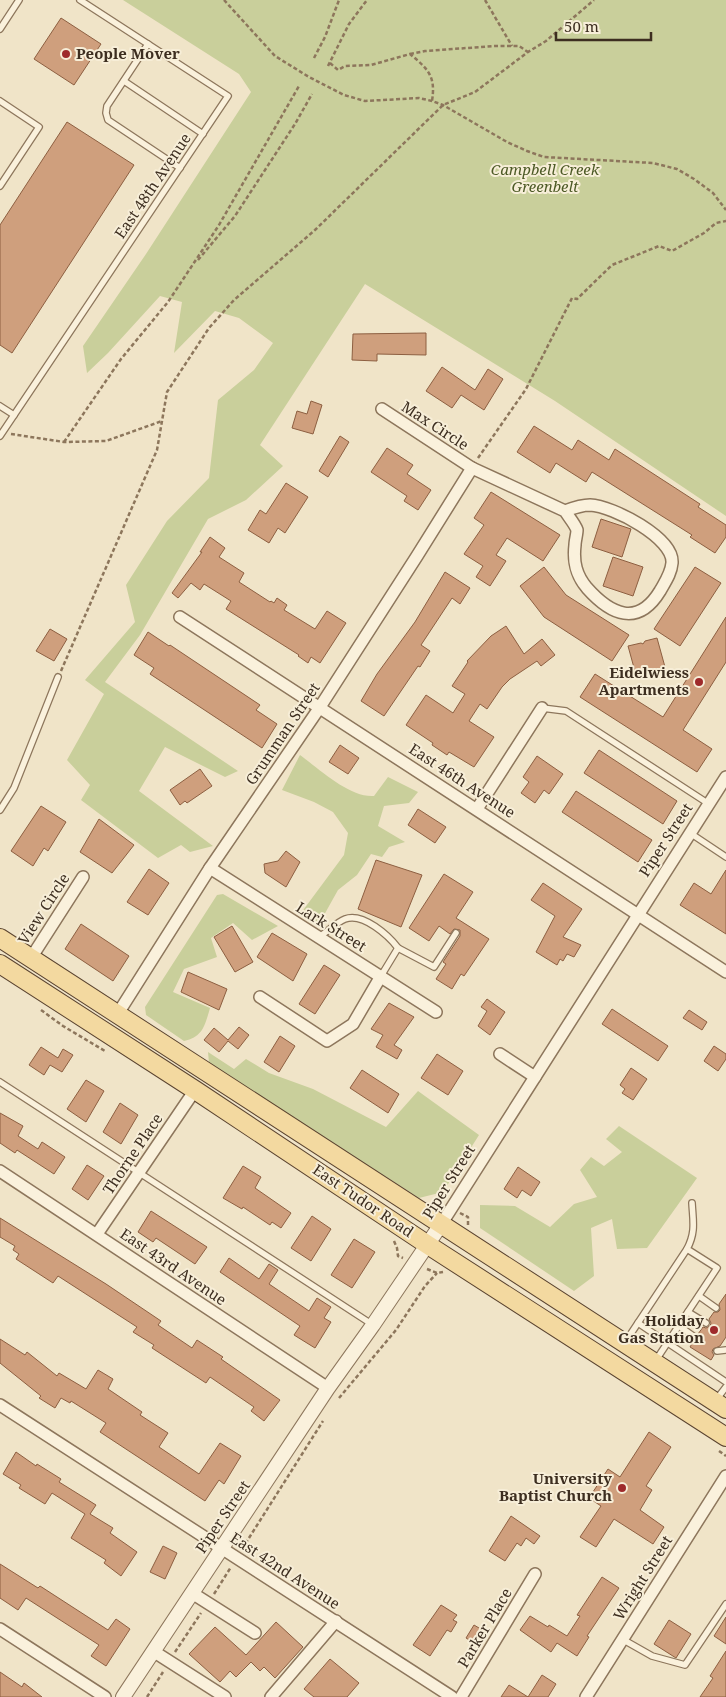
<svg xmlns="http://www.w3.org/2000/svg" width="726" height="1697" font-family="'Noto Serif',serif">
	<rect width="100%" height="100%" fill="#f0e4c8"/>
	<!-- green -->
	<g fill="#c9cf9b">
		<path d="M123 0H726V516L555 401 365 284 260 445 283 466 246 500 208 519 140 635 105 682 238 771 225 777 165 747 139 791 213 846 190 852 181 845 158 858 81 800 90 785 67 760 104 694 85 680 135 622 126 585 167 521 209 478 218 400 254 370 273 343 239 318 215 311 174 353 182 302 160 296 108 353 87 373 83 346 146 254 251 92 239 74Z"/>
		<path d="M300 755C319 769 350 798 374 796L388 777 418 792 409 803 384 806 378 826 405 842 389 847 382 857 371 854 357 875 338 890 319 924 301 913 344 855 348 833 333 812 314 802 282 790Z"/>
		<path d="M223 894 278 926 252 940 233 923 211 938 217 957 184 969 173 992 210 1008C205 1025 203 1037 184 1041L146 1015 145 1007 217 895Z"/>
		<path d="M208 1052 234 1069 246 1059 269 1073 313 1089 386 1127 418 1091 479 1135 443 1192 419 1198 209 1063Z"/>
		<path d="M619 1126 697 1178 647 1248 617 1249 612 1219 591 1228 594 1276 574 1291 480 1228V1205L515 1206 550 1227 574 1204 597 1197 580 1170 591 1157 604 1166 622 1152 606 1139Z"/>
	</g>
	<!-- building -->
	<g fill="#cf9f7d" stroke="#8d5f41">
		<path d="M61 18 101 44 74 85 34 59Z"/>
		<path d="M67 122 134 165 12 353 0 345V225Z"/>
		<path d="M426 333V355L377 354V361L352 360 353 334Z"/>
		<path d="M442 367 475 390 488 369 503 379 484 410 461 395 452 408 426 391Z"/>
		<path d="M311 401 322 405 313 434 292 428 297 411 307 414Z"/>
		<path d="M534 426 572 450 578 440 609 460 615 449 700 504 698 507 726 525V537L715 553 690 537 692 535 592 472 586 482 556 463 550 473 517 452Z"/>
		<path d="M340 436 349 442 328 477 319 471Z"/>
		<path d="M387 448 413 465 407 474 431 490 418 510 404 501 407 496 371 472Z"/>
		<path d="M286 483 308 497 285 533 278 528 269 543 248 530 260 510 266 514Z"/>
		<path d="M491 492 560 535 543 561 507 538 496 555 506 561 490 586 476 577 483 566 464 554 484 525 474 518Z"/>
		<path d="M601 519 631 529 622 557 592 547Z"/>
		<path d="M210 537 225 548 219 557 244 573 239 582 270 602 271 601 274 603 277 598 287 605 284 610 315 629 327 611 346 623 320 663 311 657 308 663 298 656 299 655 226 609 231 601 204 584 200 590 191 583 178 598 172 593 202 552H200Z"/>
		<path d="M613 557 643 567 633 596 603 586Z"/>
		<path d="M544 567 566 595 629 635 612 661 544 617 520 586Z"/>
		<path d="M695 567 721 583 680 646 654 629Z"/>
		<path d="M445 572 470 588 460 604 452 598 421 645 430 651 420 667 418 666 384 716 361 701 377 674 415 622Z"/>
		<path d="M726 617V662L683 730 712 749 697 772 580 697 595 674 663 717Z"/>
		<path d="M506 626 524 654 542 639 555 655 541 666 537 661 510 679 502 687 487 709 480 704 469 721 494 737 474 767 449 752 447 755 432 745 433 743 406 725 426 695 453 713 465 694 452 686 468 662 467 661 491 636Z"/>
		<path d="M50 629 67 639 54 661 36 651Z"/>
		<path d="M148 632 169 646 170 645 260 705 256 710 277 724 262 748 150 674 154 668 134 655Z"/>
		<path d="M657 638 665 667 636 675 628 646 641 643 643 644 645 641Z"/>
		<path d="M340 745 359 758 348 774 329 762Z"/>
		<path d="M599 750 677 801 663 824 584 773Z"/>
		<path d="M537 756 563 774 549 794 544 790 535 803 521 793 529 782 523 777Z"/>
		<path d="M200 769 212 786 187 803 185 801 180 805 170 790Z"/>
		<path d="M576 791 652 840 638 862 562 812Z"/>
		<path d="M41 806 66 822 48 851 44 848 33 866 11 851Z"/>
		<path d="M418 809 446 827 435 843 408 825Z"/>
		<path d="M99 819 134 845 112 873 80 852Z"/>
		<path d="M286 851 300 862 286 887 265 873 264 864 278 861Z"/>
		<path d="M376 860 422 875 401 927 358 909Z"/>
		<path d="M149 869 169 883 148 915 127 902Z"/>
		<path d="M726 870V934L680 905 694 883 711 894Z"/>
		<path d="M444 874 473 892 456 918 489 939 464 976 461 974 452 989 436 979 446 964 443 962 460 936V930L454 929 450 934 439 926 429 941 409 928Z"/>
		<path d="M543 883 582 909 563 937 581 945 574 957 567 954 563 961 560 959 557 965 536 952 555 916 531 900Z"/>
		<path d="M81 924 129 956 113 981 65 949Z"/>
		<path d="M232 926 253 962 235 972 214 937Z"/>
		<path d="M272 933 307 954 293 981 257 957Z"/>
		<path d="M324 965 340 975 315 1014 299 1004Z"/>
		<path d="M188 972 227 989 219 1010 181 992Z"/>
		<path d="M487 999 505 1012 490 1035 478 1026 487 1011 481 1007Z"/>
		<path d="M389 1003 414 1017 394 1045 402 1050 397 1059 376 1047 383 1035 371 1029Z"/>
		<path d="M612 1009 668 1046 658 1061 602 1024Z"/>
		<path d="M689 1010 707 1022 702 1030 683 1018Z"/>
		<path d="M239 1027 249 1035 238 1049 228 1041 219 1052 204 1040 214 1028 228 1040Z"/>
		<path d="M280 1036 295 1046 279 1072 264 1062Z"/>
		<path d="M714 1046 726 1054V1059L718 1071 704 1061Z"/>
		<path d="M41 1047 58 1058 63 1049 73 1055 62 1072 50 1065 44 1075 29 1065Z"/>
		<path d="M437 1054 463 1071 448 1095 421 1078Z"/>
		<path d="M631 1068 647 1079 633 1100 622 1093 625 1089 620 1085Z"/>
		<path d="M362 1070 399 1094 388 1113 350 1088Z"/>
		<path d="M86 1080 104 1091 86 1122 67 1109Z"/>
		<path d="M120 1103 138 1115 121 1144 103 1132Z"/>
		<path d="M0 1113 23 1126 18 1136 38 1149 42 1142 65 1157 54 1174 17 1150 15 1153 0 1143Z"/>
		<path d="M87 1165 104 1176 88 1200 72 1189Z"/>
		<path d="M243 1166 261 1177 255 1188 291 1213 281 1228 272 1222 270 1225 243 1207 242 1209 223 1198Z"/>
		<path d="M518 1167 540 1182 531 1196 522 1190 517 1198 504 1189Z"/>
		<path d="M151 1211 207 1247 195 1264 156 1238 153 1242 138 1232Z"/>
		<path d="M312 1216 331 1229 311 1261 291 1248Z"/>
		<path d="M0 1218 106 1284 161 1321 158 1325 192 1348 197 1340 223 1357 221 1359 280 1400 264 1421 251 1411 254 1407 210 1377 206 1383 152 1348 154 1345 133 1332 137 1327 58 1276 53 1283 16 1259 19 1254 13 1250 15 1246 0 1237Z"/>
		<path d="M354 1239 375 1252 352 1288 331 1275Z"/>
		<path d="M229 1258 259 1279 269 1264 278 1270 269 1284 309 1311 317 1298 331 1307 324 1318 331 1322 315 1348 294 1335 300 1326 220 1272Z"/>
		<path d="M726 1294V1337L720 1346 713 1349 712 1352 714 1355 711 1360 690 1347 693 1342H698L700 1340V1336L698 1334 703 1327 706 1328 710 1326 711 1323 709 1319 714 1312H718L720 1310 719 1304Z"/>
		<path d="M0 1339 25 1355 27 1352 57 1376 59 1373 86 1389 98 1370 113 1379 108 1389 142 1412 140 1415 168 1433 159 1447 199 1474 220 1443 241 1456 224 1484 219 1480 205 1501 100 1432 106 1423 71 1401 70 1403 61 1398 55 1408 39 1398 41 1396 0 1363Z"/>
		<path d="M649 1432 671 1447 646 1486 652 1490 640 1510 664 1527 653 1544 614 1519 596 1547 580 1537 601 1506 589 1498 608 1469 620 1477Z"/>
		<path d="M16 1452 36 1466 37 1464 61 1479 59 1482 96 1505 90 1514 113 1528 110 1533 137 1552 121 1576 104 1563 106 1560 71 1538 85 1514 52 1493 45 1504 19 1488 21 1485 3 1474Z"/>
		<path d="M511 1516 540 1536 534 1544 526 1538 521 1546 517 1543 505 1561 489 1551Z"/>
		<path d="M163 1546 177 1553 165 1579 150 1572Z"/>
		<path d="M0 1564 38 1588 40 1586 108 1630 116 1619 130 1629 106 1666 91 1656 99 1645 54 1616 26 1598 18 1610 0 1598Z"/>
		<path d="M602 1577 619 1588 587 1636 589 1637 577 1656 557 1643 551 1652 520 1630 530 1616 548 1627 549 1625 567 1636 580 1616 577 1615Z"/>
		<path d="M441 1605 457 1615 453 1620 457 1622 451 1632 447 1630 430 1656 413 1645Z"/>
		<path d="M726 1617V1644L714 1636Z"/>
		<path d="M669 1620 691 1634 676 1658 654 1644Z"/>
		<path d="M276 1622 303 1647 275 1678 264 1667 260 1671 251 1662 236 1677 230 1671 220 1682 189 1654 215 1627 246 1655Z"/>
		<path d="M474 1625 484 1631 476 1644 466 1638Z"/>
		<path d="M726 1651V1697H700L713 1678 710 1676Z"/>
		<path d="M330 1659 359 1683 347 1697H314L304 1689Z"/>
		<path d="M0 1672 22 1687 24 1683 42 1697H0Z"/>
		<path d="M542 1675 556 1684 548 1697H501L509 1685 528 1697Z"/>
	</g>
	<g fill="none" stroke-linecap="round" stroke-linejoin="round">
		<defs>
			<g id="service">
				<path d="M0 29 19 0"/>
				<path d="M148 44 107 106 106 113 108 120 180 168"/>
				<path d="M124 81 203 134"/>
				<path d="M0 101 39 127 0 186"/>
				<path d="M0 406 14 415"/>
				<path d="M0 436 228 96 80 0"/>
				<path d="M542 708 566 711 709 804"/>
				<path d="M0 810 14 788 58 677"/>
				<path d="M690 833 726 857"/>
				<path d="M319 937C327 932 337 922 345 919 363 912 389 936 398 948"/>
				<path d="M381 976 398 948 434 967 456 933"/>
				<path d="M0 1082 373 1325"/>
				<path d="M699 1296 716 1308"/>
				<path d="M688 1312 706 1323"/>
				<path d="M638 1323 726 1382"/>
				<path d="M679 1326 696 1338"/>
				<path d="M626 1341 687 1249"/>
				<path d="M717 1351 726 1350"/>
				<path d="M656 1360 717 1268 687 1249C696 1232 693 1221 692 1203"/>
				<path d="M716 1400 726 1387"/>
				<path d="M622 1639 652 1656 685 1665 726 1604"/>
			</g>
			<g id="minor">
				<path d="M382 409 472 468 565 511C573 508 582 505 590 505 613 506 674 538 672 563 671 574 665 582 660 591 638 627 611 615 587 588 576 575 573 562 575 545 575 541 577 534 577 530 575 524 568 516 565 511"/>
				<path d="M180 617 726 972"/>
				<path d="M477 809 542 708"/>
				<path d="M210 868 436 1012"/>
				<path d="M31 958 83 877"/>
				<path d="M260 997 327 1041 353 1024 381 976"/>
				<path d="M117 1015 210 868 320 707 417 556 472 468"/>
				<path d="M500 1054 535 1077"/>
				<path d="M0 1171 328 1388"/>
				<path d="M442 1223 726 777"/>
				<path d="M97 1234 195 1090"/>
				<path d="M0 1405 452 1697"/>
				<path d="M192 1593 255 1633"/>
				<path d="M0 1629 105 1697"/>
				<path d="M153 1651 225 1697"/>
				<path d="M271 1697 336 1621"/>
				<path d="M461 1697 535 1574"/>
				<path d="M586 1697 726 1476"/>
			</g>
			<path id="tertiary" d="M123 1697 328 1388 373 1325 442 1223"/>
			<g id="primary">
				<path d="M0 938 726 1409"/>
				<path d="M0 964 195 1090 428 1245 726 1437"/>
			</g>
		</defs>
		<!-- service casing -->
		<use href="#service" stroke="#8d765c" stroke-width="8"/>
		<!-- minor casing -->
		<use href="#minor" stroke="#8d765c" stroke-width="14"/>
		<!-- tertiary casing -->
		<use href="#tertiary" stroke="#8d765c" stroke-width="16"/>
		<!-- primary casing -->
		<use href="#primary" stroke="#5b4430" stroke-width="20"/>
		<!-- path -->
		<g stroke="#8d765c" stroke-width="2.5" stroke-dasharray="4 2.5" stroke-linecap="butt">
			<path d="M224 0 275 56 309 77 344 95 365 101 419 98 432 101 443 105 507 142 527 151 544 157 653 163 677 169 694 179 713 193 726 210"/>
			<path d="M485 0 512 46"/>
			<path d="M410 54 425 51 495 46H519L528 52"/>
			<path d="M314 58 325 37 339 0"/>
			<path d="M330 63 338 70 345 66 371 65 410 54C428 69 436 76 432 101"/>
			<path d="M328 66 349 24 367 0"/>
			<path d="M198 260 235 216 295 124 312 94"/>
			<path d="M11 434 64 442 106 441 162 421"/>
			<path d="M64 442 121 359 168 302 219 225 299 86"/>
			<path d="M478 458 526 389 572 298 577 299 612 265 659 246 672 251 704 233 716 223 726 221"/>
			<path d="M61 671 157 450 167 392 209 328 234 300 315 230 443 105 475 92 528 52 546 41 594 0"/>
			<path d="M41 1010 63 1026 105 1051"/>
			<path d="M460 1213 468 1217V1225"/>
			<path d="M394 1241 397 1248 398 1256 403 1258"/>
			<path d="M427 1269 437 1273 443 1272"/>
			<path d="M339 1398 396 1330 425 1286 437 1273"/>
			<path d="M719 1451 726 1456"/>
			<path d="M242 1549 323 1421"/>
			<path d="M214 1594 231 1567"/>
			<path d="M175 1652 201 1613"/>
			<path d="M147 1697 163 1672"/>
		</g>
		<!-- service -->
		<use href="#service" stroke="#faf1dc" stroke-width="5.5"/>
		<!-- minor -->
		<use href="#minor" stroke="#faf1dc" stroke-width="11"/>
		<!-- tertiary -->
		<use href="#tertiary" stroke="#faf1dc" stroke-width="14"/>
		<!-- primary -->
		<use href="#primary" stroke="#f3d9a0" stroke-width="18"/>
	</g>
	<!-- markers -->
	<g fill="#9e2a2b" stroke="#f7eed8" stroke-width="2">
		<circle cx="66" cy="54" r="5"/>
		<circle cx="699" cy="682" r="5"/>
		<circle cx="714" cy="1330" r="5"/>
		<circle cx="622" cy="1488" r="5"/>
	</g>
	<g text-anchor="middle" stroke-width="4" stroke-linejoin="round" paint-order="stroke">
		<!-- poi labels -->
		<g font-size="15" font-weight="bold" fill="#3d2e20" stroke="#f7eed8" text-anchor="end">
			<text x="76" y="59" text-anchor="start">People Mover</text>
			<text x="689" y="678">Eidelwiess<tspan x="689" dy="17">Apartments</tspan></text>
			<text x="704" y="1326">Holiday<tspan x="704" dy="17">Gas Station</tspan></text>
			<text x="612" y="1484">University<tspan x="612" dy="17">Baptist Church</tspan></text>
		</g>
		<!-- park labels -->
		<g font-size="15" font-style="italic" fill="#4d5a26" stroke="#f7eed8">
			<text x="545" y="175">Campbell Creek<tspan x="545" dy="17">Greenbelt</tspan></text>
		</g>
		<!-- street labels -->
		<g font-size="15" fill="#3d2e20" stroke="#f7eed8">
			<text transform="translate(153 186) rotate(-56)" y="5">East 48th Avenue</text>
			<text transform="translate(435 426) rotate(33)" y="5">Max Circle</text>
			<text transform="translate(283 734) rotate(-56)" y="5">Grumman Street</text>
			<text transform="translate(462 781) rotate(33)" y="5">East 46th Avenue</text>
			<text transform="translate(666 840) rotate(-57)" y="5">Piper Street</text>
			<text transform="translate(44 909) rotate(-57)" y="5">View Circle</text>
			<text transform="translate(331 927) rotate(32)" y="5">Lark Street</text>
			<text transform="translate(133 1154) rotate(-56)" y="5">Thorne Place</text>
			<text transform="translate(449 1182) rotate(-58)" y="5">Piper Street</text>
			<text transform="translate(363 1201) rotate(34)" y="5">East Tudor Road</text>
			<text transform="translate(173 1267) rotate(34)" y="5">East 43rd Avenue</text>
			<text transform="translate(223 1517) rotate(-56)" y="5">Piper Street</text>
			<text transform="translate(285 1571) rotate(33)" y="5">East 42nd Avenue</text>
			<text transform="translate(643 1578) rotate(-58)" y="5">Wright Street</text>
			<text transform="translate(485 1628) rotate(-59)" y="5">Parker Place</text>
		</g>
	</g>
	<!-- scale -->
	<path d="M556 32v8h95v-8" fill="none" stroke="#3d2e20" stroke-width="2.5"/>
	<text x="564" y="32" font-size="15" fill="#3d2e20" stroke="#f7eed8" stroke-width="4" paint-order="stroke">50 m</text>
</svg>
